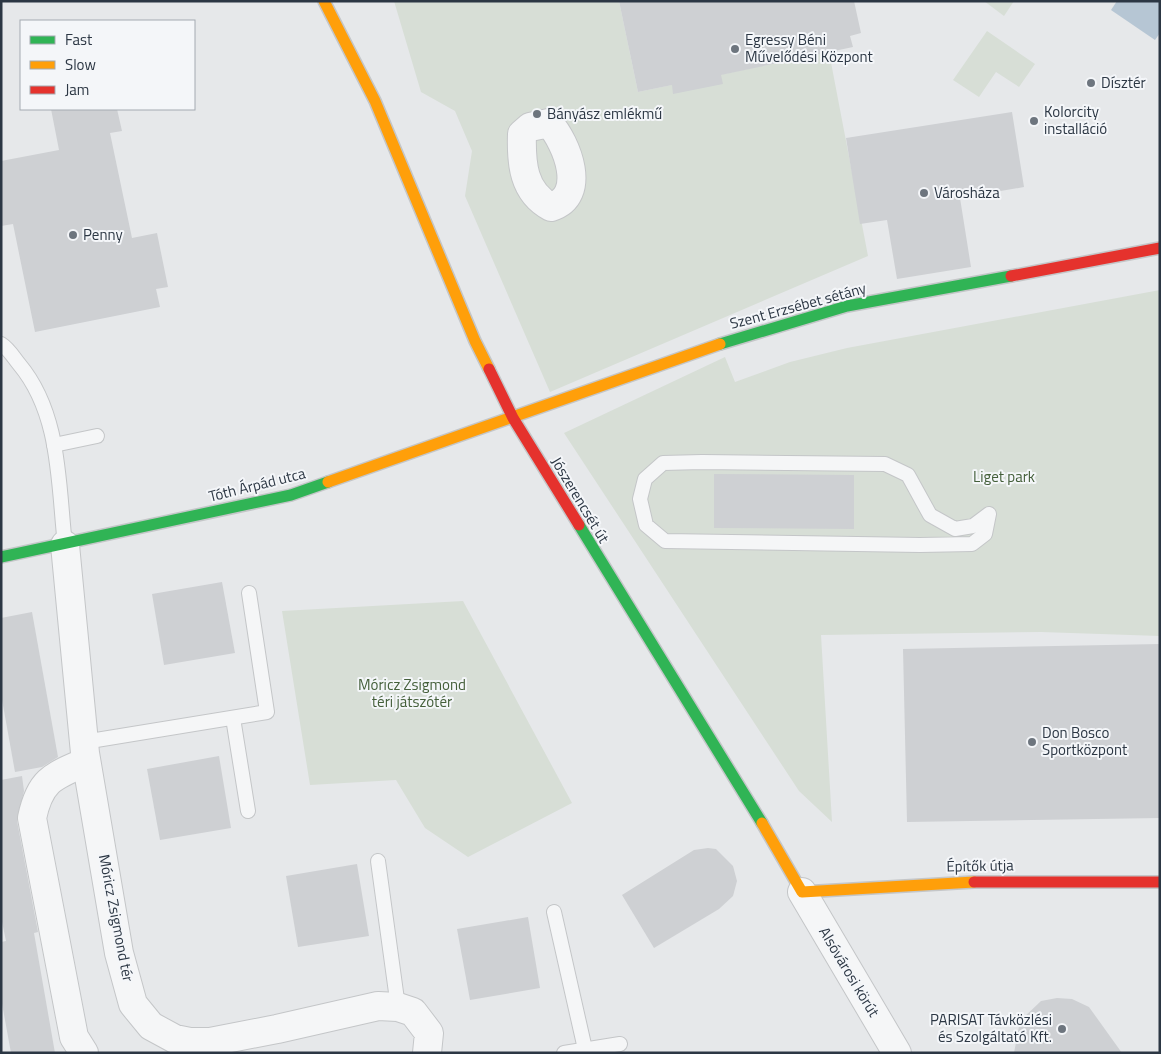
<svg xmlns="http://www.w3.org/2000/svg" width="1161" height="1054" font-family="'Titillium Web',sans-serif">
	<rect width="100%" height="100%" fill="#e6e8ea"/>
	<!-- green -->
	<g fill="#d7ded6">
		<path d="M394 1H619L638 92 829 52 868 256 550 392 465 196 472 151 455 111 421 92Z"/>
		<path d="M984 1H1014L1004 16Z"/>
		<path d="M987 31 1035 64 1019 87 996 72 979 97 953 80Z"/>
		<path d="M1160 290V636L1041 632 821 635 832 822 799 791 564 433 725 357 735 382 790 362 847 348Z"/>
		<path d="M463 601 572 803 468 857 425 828 396 780 310 785 282 611Z"/>
	</g>
	<!-- water -->
	<path fill="#b6c6d4" d="M1117 1H1160V33L1155 40 1111 10Z"/>
	<!-- building -->
	<g fill="#ced0d3">
		<path d="M619 1H854L861 33 850 36 853 47 721 75 723 84 673 94 672 85 638 92Z"/>
		<path d="M51 109H117L122 131 110 133 132 238 157 233 168 287 156 289 160 307 35 332 13 224 1 226V161L59 150Z"/>
		<path d="M1012 112 1024 187 960 198 971 267 897 279 887 220 860 224 846 138Z"/>
		<path d="M714 474 854 475V529L714 528Z"/>
		<path d="M222 582 235 653 164 665 152 594Z"/>
		<path d="M32 612 58 757 42 767 15 772 1 694V618Z"/>
		<path d="M1160 644V818L907 822 903 649Z"/>
		<path d="M219 756 231 828 160 840 147 769Z"/>
		<path d="M22 776 24 791 17 821 38 932 34 933 55 1053H11L1 998V942L6 941 1 917V780Z"/>
		<path d="M708 848 716 849 733 866 737 881 733 896 719 909 654 948 622 895 694 850Z"/>
		<path d="M357 864 369 936 298 947 286 876Z"/>
		<path d="M528 917 540 988 470 1000 457 929Z"/>
		<path d="M1057 998 1072 999 1089 1007 1122 1053H1014L1020 1021 1041 1001Z"/>
	</g>
	<g fill="none" stroke-linecap="round" stroke-linejoin="round">
		<defs>
			<g id="lane">
				<path d="M1 344C9 349 14 358 19 364 61 414 58 484 65 545"/>
				<path d="M54 445 97 436"/>
				<path d="M702 462 885 464 908 475 930 515 955 529 973 526 989 514 985 534 972 544 920 545 665 541 646 525 640 499 645 479 663 463Z"/>
				<path d="M233 718 248 811"/>
				<path d="M84 742 267 712 249 593"/>
				<path d="M378 861 398 1007"/>
				<path d="M554 912 585 1049"/>
				<path d="M564 1053 620 1044"/>
			</g>
			<g id="street">
				<path d="M549 123C567 143 588 196 551 207 523 192 521 163 522 134L530 127Z"/>
				<path d="M65 545 85 753 119 953 133 1004 151 1026 175 1039 190 1042H210L277 1029 378 1006 398 1007 413 1012 429 1033 427 1053"/>
				<path d="M802 892 897 1053"/>
				<path d="M84 1053 74 1037 32 818C40 780 53 776 86 762"/>
			</g>
			<g id="fast">
				<path d="M720 344 847 306 1011 276"/>
				<path d="M579 525 762 823"/>
				<path d="M1 557 291 495 328 482"/>
			</g>
			<g id="slow">
				<path d="M324 1 375 101 475 341 489 369"/>
				<path d="M328 482 720 344"/>
				<path d="M762 823 802 892 974 882"/>
			</g>
			<g id="jam">
				<path d="M1011 276 1160 248"/>
				<path d="M489 369 513 418 579 525"/>
				<path d="M974 882H1160"/>
			</g>
		</defs>
		<!-- lane casing -->
		<use href="#lane" stroke="#c4c6c8" stroke-width="16"/>
		<!-- street casing -->
		<use href="#street" stroke="#c4c6c8" stroke-width="30"/>
		<!-- fast casing -->
		<use href="#fast" stroke="#c4c6c8" stroke-width="14"/>
		<!-- slow casing -->
		<use href="#slow" stroke="#c4c6c8" stroke-width="14"/>
		<!-- jam casing -->
		<use href="#jam" stroke="#c4c6c8" stroke-width="14"/>
		<!-- lane -->
		<use href="#lane" stroke="#f5f6f7" stroke-width="14"/>
		<!-- street -->
		<use href="#street" stroke="#f5f6f7" stroke-width="28"/>
		<!-- fast -->
		<use href="#fast" stroke="#30b455" stroke-width="11"/>
		<!-- slow -->
		<use href="#slow" stroke="#ff9f0a" stroke-width="11"/>
		<!-- jam -->
		<use href="#jam" stroke="#e5322d" stroke-width="11"/>
	</g>
	<!-- markers -->
	<g fill="#6d757e" stroke="#f4f6f9" stroke-width="2">
		<circle cx="735" cy="49" r="5"/>
		<circle cx="1091" cy="83" r="5"/>
		<circle cx="537" cy="114" r="5"/>
		<circle cx="1034" cy="121" r="5"/>
		<circle cx="924" cy="193" r="5"/>
		<circle cx="73" cy="235" r="5"/>
		<circle cx="1032" cy="742" r="5"/>
		<circle cx="1062" cy="1029" r="5"/>
	</g>
	<g text-anchor="middle" stroke-width="4" stroke-linejoin="round" paint-order="stroke">
		<!-- poi labels -->
		<g font-size="15" fill="#2c3744" stroke="#f4f6f9" text-anchor="start">
			<text x="745" y="45">Egressy Béni<tspan x="745" dy="17">Művelődési Központ</tspan></text>
			<text x="1101" y="88">Dísztér</text>
			<text x="1044" y="117">Kolorcity<tspan x="1044" dy="17">installáció</tspan></text>
			<text x="547" y="119">Bányász emlékmű</text>
			<text x="934" y="198">Városháza</text>
			<text x="83" y="240">Penny</text>
			<text x="1042" y="738">Don Bosco<tspan x="1042" dy="17">Sportközpont</tspan></text>
			<text x="1052" y="1025" text-anchor="end">PARISAT Távközlési<tspan x="1052" dy="17">és Szolgáltató Kft.</tspan></text>
		</g>
		<!-- street labels -->
		<g font-size="15" fill="#2c3744" stroke="#f4f6f9">
			<text transform="translate(798 306) rotate(-15)" y="5">Szent Erzsébet sétány</text>
			<text transform="translate(257 485) rotate(-14)" y="5">Tóth Árpád utca</text>
			<text transform="translate(580 500) rotate(59)" y="5">Jószerencsét út</text>
			<text transform="translate(980 866) rotate(-1)" y="5">Építők útja</text>
			<text transform="translate(116 918) rotate(79)" y="5">Móricz Zsigmond tér</text>
			<text transform="translate(849 972) rotate(59)" y="5">Alsóvárosi körút</text>
		</g>
		<!-- park labels -->
		<g font-size="15" fill="#445f3a" stroke="#f4f6f9">
			<text x="1004" y="482">Liget park</text>
			<text x="412" y="690">Móricz Zsigmond<tspan x="412" dy="17">téri játszótér</tspan></text>
		</g>
	</g>
	<!-- border -->
	<rect width="1161" height="1054" fill="none" stroke="#2c3744" stroke-width="5"/>
	<!-- legend -->
	<rect x="20" y="20" width="175" height="90" fill="#f4f6f9" stroke="#a4aab1"/>
	<rect x="30" y="36" width="25" height="8" fill="#30b455" stroke="#a4aab1"/>
	<text x="65" y="45" font-size="15" fill="#2c3744">Fast</text>
	<rect x="30" y="61" width="25" height="8" fill="#ff9f0a" stroke="#a4aab1"/>
	<text x="65" y="70" font-size="15" fill="#2c3744">Slow</text>
	<rect x="30" y="86" width="25" height="8" fill="#e5322d" stroke="#a4aab1"/>
	<text x="65" y="95" font-size="15" fill="#2c3744">Jam</text>
</svg>
